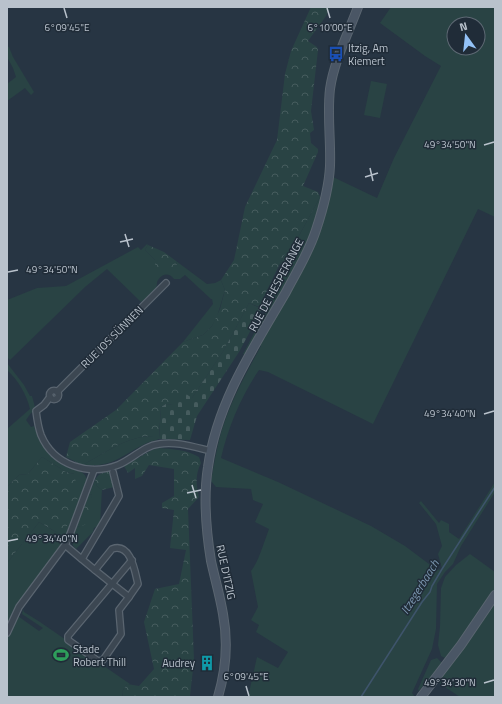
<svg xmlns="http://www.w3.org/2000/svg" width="502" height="704" font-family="'Titillium Web',sans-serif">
	<defs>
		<pattern id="forest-crowns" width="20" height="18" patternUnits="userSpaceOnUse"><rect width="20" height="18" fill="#294344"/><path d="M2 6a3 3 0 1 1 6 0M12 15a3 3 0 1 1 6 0" fill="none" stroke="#465c5e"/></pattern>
		<pattern id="cemetery-stones" width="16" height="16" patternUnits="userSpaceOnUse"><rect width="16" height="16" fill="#294344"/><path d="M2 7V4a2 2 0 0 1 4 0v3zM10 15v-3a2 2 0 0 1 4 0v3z" fill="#465c5e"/></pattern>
	</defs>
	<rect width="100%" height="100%" fill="#273543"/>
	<!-- green -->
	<g fill="#294344" fill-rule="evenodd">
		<path d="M391 7H495V217L478 209 373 424 268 372 259 370C241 396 228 428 221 458L278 482 371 526 405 546 437 570 442 569 438 554 442 546 436 524 419 503 421 501 439 523 441 520 449 524V532L459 539 495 482V492L461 546 453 564 445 572 437 584 436 629 432 649 412 693 415 697H248L257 657 278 668 288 652 256 632 259 625 251 620 258 607 251 571C259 561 264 542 269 529L255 522 263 504 253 500 251 489 216 487 211 481C215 460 218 438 226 418 235 393 248 370 261 346L256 344 246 356 243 354 266 311 259 307 262 300 269 304 287 268 280 264 284 255 290 252 320 197 326 195 330 197 333 177 377 198 394 158 441 66 425 56 380 23ZM454 24H478V48H454Z"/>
		<path d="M7 46 9 47 13 57 34 92 31 95 25 88 7 101V84L16 77 13 68 7 57Z"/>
		<path d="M371 81 387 84 380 118 364 115Z"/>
		<path d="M147 244 148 245 145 250 155 260V267L166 268 177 266 176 261 207 284 215 283 221 280 225 290 217 317 212 326 203 335 183 342 213 304 212 299H211L185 275 180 279H174C169 273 163 273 158 280 156 283 158 286 155 289 151 294 146 298 141 302L107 269 85 287 10 360 7 357V300L37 288 66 286 138 247 141 250Z"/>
		<path d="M7 363 24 385 30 396H32L36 411 31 413 26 420 31 427 34 426C38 437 44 450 54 458 57 461 62 465 67 467 75 470 85 470 87 480L63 543 15 614 39 631 43 628 22 614 23 609 24 612 40 622 130 684H127L122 692 123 697H7V563L39 522 63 536 74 474 66 472 42 457 28 474 19 475 7 487V429L30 409C27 395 18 380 7 370Z"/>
		<path d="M159 436V439C155 441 151 441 147 443 122 455 113 468 82 465 100 456 117 443 137 438 144 436 152 436 159 436Z"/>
		<path d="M95 480 97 486 102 490 100 525 94 528 93 532 76 549C68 542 74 534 77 526L80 527 92 495 89 494Z"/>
		<path d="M470 554 495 572V697H460L436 681 450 663 445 658 441 656 438 645 440 626 441 588 445 577 456 565Z"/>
		<path d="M437 658 442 663 419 691 418 689 431 660Z"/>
	</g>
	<!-- forest -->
	<g fill="url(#forest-crowns)">
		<path d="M311 7H330L326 16 308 41 317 47 318 50 311 111 314 130 310 133 311 143 318 149V152L303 186 318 192 320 197 290 252 284 255 259 307 249 303 224 350 192 398 173 405 166 404 161 407 159 436C152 436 144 436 137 438 117 443 100 456 82 465L66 457 70 442 116 410 183 342 203 335 212 326 220 309 225 290 221 280 234 260 245 207 277 140 285 74 291 51Z"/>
		<path d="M148 245 164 252 176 261 177 266 173 270 166 268 159 271 155 267V260L145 250Z"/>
		<path d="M159 448C173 449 187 450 199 457L201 463C195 475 196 484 199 497L188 509 194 660 190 696V697H125L123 696 122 692 127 684 139 686 154 669 144 622 155 589 179 584 186 550 170 548 174 510 162 508V503L174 496V469L149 465 142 476 135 479V468L128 473 124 466 152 450Z"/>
		<path d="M42 457 66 472 74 474 79 495 63 536 39 522 7 563V487L19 475 28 474Z"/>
		<path d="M109 471 111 475 114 487 102 490 97 486 95 480C98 474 102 473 109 471Z"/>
		<path d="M89 494 92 495 86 524 80 527 77 526Z"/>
	</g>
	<!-- cemetery -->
	<path fill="url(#cemetery-stones)" d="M249 303 262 309 239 352 197 416 190 440 159 439 161 407 166 404 173 405 174 400 186 394 192 398 224 350Z"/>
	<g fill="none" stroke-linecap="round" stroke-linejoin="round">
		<!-- stream -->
		<path stroke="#3e546b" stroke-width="1.5" d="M361 697 422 602 430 592 432 586 442 569 495 487"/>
		<defs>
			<g id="street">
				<circle cx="54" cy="395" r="4.5"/>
				<path d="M57 392 166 283"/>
				<path d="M50 397 44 405 36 411C37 419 38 427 41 435 54 466 89 476 118 465 133 459 143 446 159 444 176 441 194 447 211 451"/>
				<path d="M65 545C86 563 107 580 129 597L119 610 121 634 103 660 98 661 68 640V636L132 560"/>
				<path d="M82 559 119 496 113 472"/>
				<path d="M95 570 112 549C131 542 135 572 138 584L129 597"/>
				<path d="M7 633 19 607 65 545 69 537 94 470"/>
			</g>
			<g id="secondary">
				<path d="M218 697C226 670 228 641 223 614 220 596 215 579 211 561 206 530 203 498 208 467 217 402 254 347 286 292 297 271 309 252 316 230 323 209 329 188 330 166 331 140 327 115 330 89 334 61 348 34 358 7"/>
				<path d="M421 697 461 645 495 595"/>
			</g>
		</defs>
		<!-- street casing -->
		<use href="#street" stroke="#5a6570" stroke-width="8"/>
		<!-- secondary casing -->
		<use href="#secondary" stroke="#5a6570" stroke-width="10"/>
		<!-- street -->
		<use href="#street" stroke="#3c4752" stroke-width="5.5"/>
		<!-- secondary -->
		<use href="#secondary" stroke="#4a5665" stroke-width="8"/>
	</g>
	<!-- ticks -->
	<path fill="none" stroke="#b9c2cc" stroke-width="1.5" d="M64 8 67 18M327 8 330 18M484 145 494 142M370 168 373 181M365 177 378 173M125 234 129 247M120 242 133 239M8 272 18 270M484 414 494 411M192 485 196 498M187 493 201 490M8 541 18 539M484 683 494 680M246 686 249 696"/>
	<!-- icons -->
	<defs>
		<symbol id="bus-bare" viewBox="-9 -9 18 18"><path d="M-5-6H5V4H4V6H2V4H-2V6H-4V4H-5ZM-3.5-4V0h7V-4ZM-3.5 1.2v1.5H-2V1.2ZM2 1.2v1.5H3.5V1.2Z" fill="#1a4fb4" stroke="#202c38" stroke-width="2.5" paint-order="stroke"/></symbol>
		<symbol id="stadium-bare" viewBox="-9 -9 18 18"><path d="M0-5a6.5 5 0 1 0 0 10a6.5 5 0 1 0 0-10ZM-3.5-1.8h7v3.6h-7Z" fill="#2e9e5b" stroke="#202c38" stroke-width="2.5" paint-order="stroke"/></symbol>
		<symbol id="building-bare" viewBox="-9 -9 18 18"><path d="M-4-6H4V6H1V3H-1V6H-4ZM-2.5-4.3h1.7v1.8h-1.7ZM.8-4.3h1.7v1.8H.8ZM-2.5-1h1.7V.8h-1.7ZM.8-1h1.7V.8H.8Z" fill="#0f9aa8" stroke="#202c38" stroke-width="2.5" paint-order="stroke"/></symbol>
	</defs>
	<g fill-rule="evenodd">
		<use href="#bus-bare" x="325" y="43" width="22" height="22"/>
		<use href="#stadium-bare" x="50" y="644" width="22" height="22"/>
		<use href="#building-bare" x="196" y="652" width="22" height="22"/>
	</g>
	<g text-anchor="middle" stroke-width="3" stroke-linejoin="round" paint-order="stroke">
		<!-- poi labels -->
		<g font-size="11" fill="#b9c2cc" stroke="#202c38" text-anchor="start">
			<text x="348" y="52">Itzig, Am<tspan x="348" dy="13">Kiemert</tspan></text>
			<text x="73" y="653">Stade<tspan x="73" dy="13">Robert Thill</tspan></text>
			<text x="195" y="667" text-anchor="end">Audrey</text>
		</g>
		<!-- street labels -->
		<g font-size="11" fill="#b9c2cc" stroke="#202c38">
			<text transform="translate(276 285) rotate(-62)" y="4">RUE DE HESPERANGE</text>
			<text transform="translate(112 337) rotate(-45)" y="4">RUE JOS SÜNNEN</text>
			<text transform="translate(226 572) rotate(78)" y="4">RUE D'ITZIG</text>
		</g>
		<!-- water labels -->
		<g font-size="12" font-style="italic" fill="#7a95ae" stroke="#202c38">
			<text transform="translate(420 587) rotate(-58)" y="4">Itzegerbaach</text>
		</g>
	</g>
	<g font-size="10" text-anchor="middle" fill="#b9c2cc" stroke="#202c38" stroke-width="3" stroke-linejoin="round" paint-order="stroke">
		<text x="67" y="31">6°09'45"E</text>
		<text x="330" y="31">6°10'00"E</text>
		<text x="450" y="148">49°34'50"N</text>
		<text x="52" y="273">49°34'50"N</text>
		<text x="450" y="417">49°34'40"N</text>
		<text x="52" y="542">49°34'40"N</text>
		<text x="246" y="680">6°09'45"E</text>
		<text x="450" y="686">49°34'30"N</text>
	</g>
	<!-- border -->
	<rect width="502" height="704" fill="none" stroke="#b9c2cc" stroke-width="16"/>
	<!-- north arrow -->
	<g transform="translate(466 36) rotate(345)"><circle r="19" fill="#202c38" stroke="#5d6873"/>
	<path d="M0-3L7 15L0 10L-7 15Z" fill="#93c2f7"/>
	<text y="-6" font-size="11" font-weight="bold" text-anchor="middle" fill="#b9c2cc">N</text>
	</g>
</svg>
